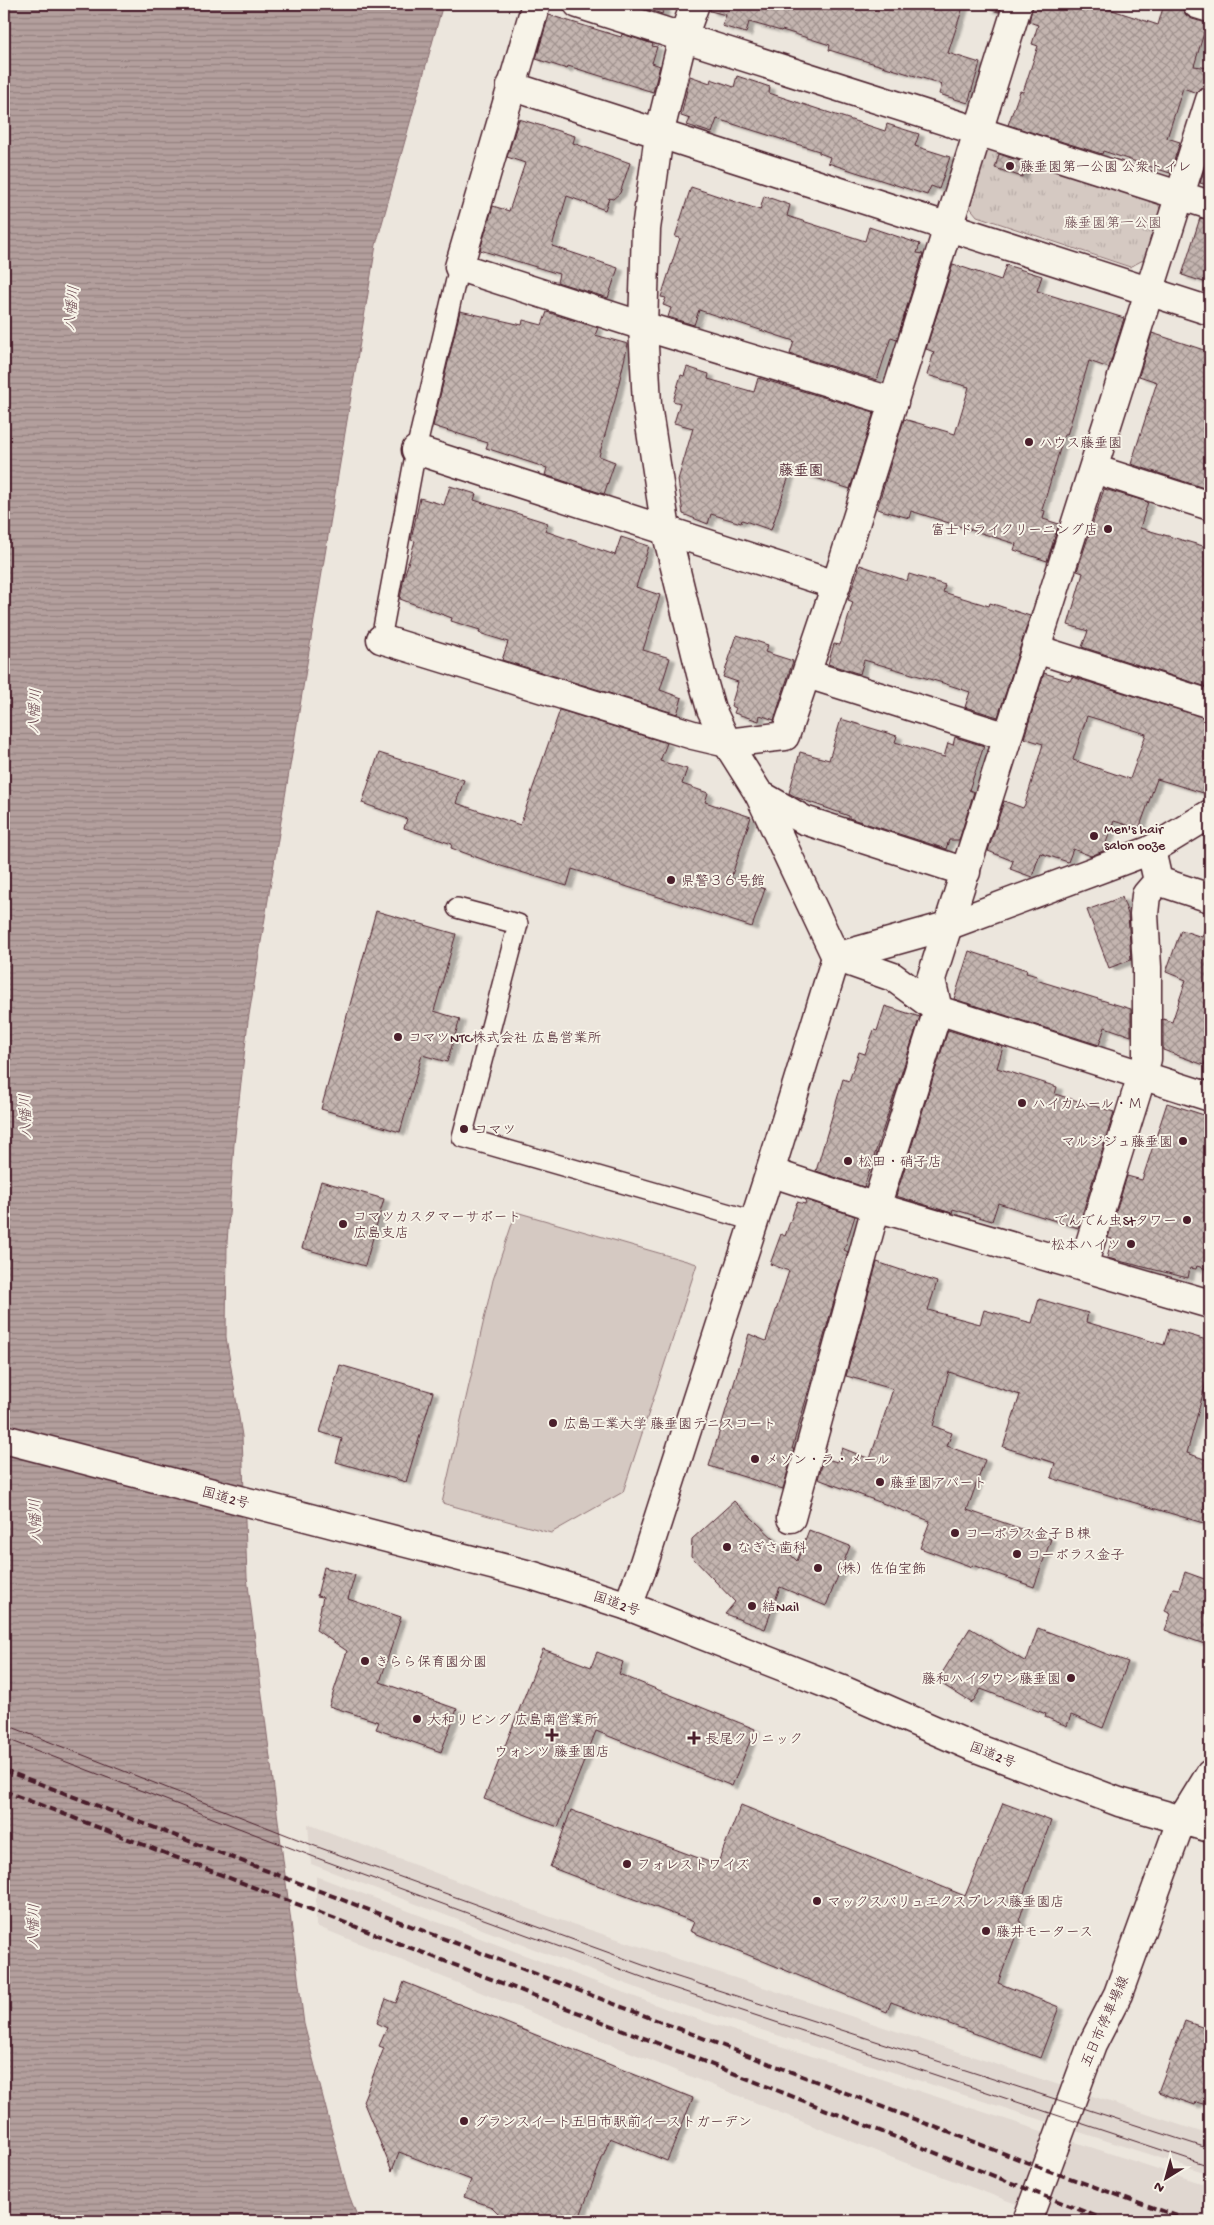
<svg xmlns="http://www.w3.org/2000/svg" width="1214" height="2225" font-family="'Gochi Hand','Klee One',sans-serif">
	<defs>
		<pattern id="park-tufts" width="24" height="20" patternUnits="userSpaceOnUse" patternTransform="scale(1.25)"><rect width="24" height="20" fill="#d5c9c2"/><path d="M3 7l-1-3M5 7V3M7 7l1-3M15 17l-1-3M17 17v-4M19 17l1-3" fill="none" stroke="#b8aca7"/></pattern>
		<pattern id="water-rules" width="6" height="5" patternUnits="userSpaceOnUse" patternTransform="scale(1.25)"><rect width="6" height="5" fill="#b39f9d"/><path d="M0 2.5h6" fill="none" stroke="#948180"/></pattern>
		<pattern id="building-cross-hatch" width="8" height="8" patternUnits="userSpaceOnUse" patternTransform="scale(1.25)"><rect width="8" height="8" fill="#c4b5b0"/><path d="M0 0l8 8M0 8l8-8" fill="none" stroke="#a1938f"/></pattern>
		<filter id="shadow"><feDropShadow dx="5.5" dy="3" stdDeviation="1" flood-color="#0004"/></filter>
	</defs>
	<rect width="100%" height="100%" fill="#ece6dd"/>
	<filter id="ink" filterUnits="userSpaceOnUse"><feTurbulence type="fractalNoise" baseFrequency=".02" numOctaves="2"/><feDisplacementMap in="SourceGraphic" scale="10" xChannelSelector="R" yChannelSelector="G"/><feConvolveMatrix kernelMatrix="1 2 1 2 8 2 1 2 1" color-interpolation-filters="sRGB"/></filter>
	<g filter="url(#ink)">
		<!-- built -->
		<g fill="#e0d7d0">
			<path d="M308 1824 548 1916 1210 2135V2174L671 2001 311 1864Z"/>
			<path d="M316 1876 667 2009 1210 2186V2221H1062L898 2160 316 1926Z"/>
		</g>
		<!-- park -->
		<path fill="url(#park-tufts)" stroke="#907476" d="M1001 145 1156 197 1161 212 1145 259 1130 267 977 216 968 205 986 152Z"/>
		<!-- pitch -->
		<path fill="#d5c9c2" stroke="#907476" d="M516 1212 697 1264 623 1492 551 1533 442 1503 493 1280Z"/>
		<!-- water -->
		<path fill="url(#water-rules)" stroke="#896c6f" d="M4 4H443L376 245 248 1021 234 1144 227 1243 226 1337 242 1436 247 1577 304 2024 347 2190 359 2221H4Z"/>
		<!-- building -->
		<g fill="url(#building-cross-hatch)" stroke="#4a1f2b" fill-rule="evenodd" filter="url(#shadow)">
			<path d="M633 4H666L662 14Z"/>
			<path d="M711 4H964L948 53 980 63 968 103 939 94 942 84 829 50 830 45 782 30 781 31 749 22 746 33 722 26 726 15 710 11Z"/>
			<path d="M989 4H1002L999 12 988 9Z"/>
			<path d="M1033 4H1094L1158 25 1164 4 1183 10 1186 15 1192 19 1207 23 1194 66 1210 68V85L1200 88 1197 93 1183 88 1167 138 1180 142 1170 173 1103 151 1102 154 1008 125 1020 91 1023 92 1038 46 1032 44 1038 25 1029 22Z"/>
			<path d="M549 15 621 37 622 34 653 44 652 46 657 47 652 63 660 66 653 92 568 66 567 69 536 59Z"/>
			<path d="M690 76 710 83 711 79 734 87 737 76 770 87 769 93 885 131 887 124 919 134 915 146 950 157 939 189 931 186 927 195 828 163 830 157 819 153V151L717 119 712 133 687 125 690 119 681 116Z"/>
			<path d="M519 119 575 136 573 143 630 163 620 193 613 199 609 198 605 210 567 196 552 246 618 268 608 298 557 282 559 274 480 250 493 206 509 211 525 163 507 157Z"/>
			<path d="M1210 152V186L1200 183Z"/>
			<path d="M999 154 1026 163 1022 177 995 168Z"/>
			<path d="M691 187 760 210 764 196 790 205 787 216 865 241 869 227 920 244 917 253 923 254 897 339 891 337 877 380 790 354 794 341 699 310 694 325 668 317 671 308 663 305 666 298 661 297 680 238 675 237Z"/>
			<path d="M1200 218 1210 220V284L1182 275Z"/>
			<path d="M953 264 1001 280 1006 265 1042 276 1037 291 1124 318 1109 368 1089 361 1067 435H1064L1042 510 1045 511 1043 519 1059 524 1047 561 1014 550 1016 544 911 511 909 518 877 509 904 419 955 434 969 387 927 375 934 352 926 349Z"/>
			<path d="M460 311 522 325 523 320 542 325 547 312 598 328 595 335 628 344 615 400 599 456 615 462 604 494 545 475 547 468 486 448 488 443 433 426Z"/>
			<path d="M1152 333 1210 352V490L1131 464 1157 382 1139 376Z"/>
			<path d="M687 367 709 374 708 379 754 392 758 378 874 412 850 489 791 470 771 530 742 520 741 523 711 514 708 524 683 514 678 480 693 428 674 423 680 403 673 401 681 375 684 376Z"/>
			<path d="M450 486 476 494 474 500 548 523 545 531 615 555 621 537 649 546 636 587 660 595 643 650 670 658 660 690 682 698 677 714 502 660 508 642 479 633 480 630 451 621 452 618 400 599 404 577 415 541 411 540 420 498 444 505Z"/>
			<path d="M1104 489 1148 502 1140 528 1210 548V688L1082 647 1088 631 1068 625 1083 573 1077 571Z"/>
			<path d="M860 565 907 581 909 574 945 585 943 592 989 606 990 603 1030 616 998 717 965 707 970 692 943 683 864 660 860 674 828 664 834 644 840 645 853 602 848 600Z"/>
			<path d="M737 635 768 645 765 652 793 661 774 720 760 715 759 721 734 713 736 708 731 706 738 682 723 677Z"/>
			<path d="M1044 673 1070 681 1072 677 1210 719V795L1157 779 1139 829 1114 821 1103 851 1091 856 1073 849 1068 862 1040 853 1032 877 1010 869 1013 861 988 851 1004 801 1023 808 1025 804 1043 744 1024 738ZM1087 716 1146 734 1130 779 1073 760Z"/>
			<path d="M560 710 667 743 660 761 687 769 682 784 708 793 705 802 751 817 731 878 765 889 752 927 572 869 567 886 501 866 451 848 452 844 404 828 407 819 362 803 379 753 464 780 456 803 520 825Z"/>
			<path d="M841 719 897 736 895 742 944 757 948 743 953 745 955 737 984 746 969 790 974 792 959 840H949L946 849 849 818V816L798 798 789 793 800 752 829 760Z"/>
			<path d="M1122 897 1128 914 1131 960 1109 968 1087 910Z"/>
			<path d="M376 911 456 934 434 1011 460 1019 447 1062 422 1055 400 1132 321 1109Z"/>
			<path d="M1207 922 1210 923V1047L1204 1065 1163 1050V1019L1172 1022 1186 980 1166 972 1181 930 1202 937Z"/>
			<path d="M969 951 1027 970 1026 973 1037 976 1036 980 1131 1009V1036L1105 1027 1099 1045 954 999Z"/>
			<path d="M885 1006 920 1017 864 1187 816 1171 843 1079 849 1081 859 1052 865 1054 874 1030 877 1031Z"/>
			<path d="M948 1030 1003 1047 997 1068 1057 1087 1055 1094 1114 1112 1078 1228 998 1203 992 1221 953 1209 952 1213 896 1196Z"/>
			<path d="M1167 1103 1210 1117V1270L1197 1266 1196 1269 1190 1268 1188 1278 1107 1258 1112 1239 1108 1238 1127 1176 1142 1180Z"/>
			<path d="M321 1181 384 1199 365 1266 302 1248Z"/>
			<path d="M806 1200 855 1216 844 1250 848 1252 792 1449H794L783 1489 709 1466 749 1334 766 1341 789 1271 770 1264 781 1234 785 1236 797 1202 805 1204Z"/>
			<path d="M877 1262 937 1282 928 1310 980 1324 984 1310 1032 1323 1039 1299 1088 1313 1086 1322 1164 1345 1169 1329 1210 1341V1368L1187 1453 1210 1461V1525L1051 1478 1055 1463 1003 1447 1020 1395 949 1372 933 1426 952 1433 947 1446 985 1460 967 1510 1051 1539 1034 1587 972 1565V1567L920 1548 930 1521 818 1479 824 1458 837 1462 842 1448 870 1459 893 1389 846 1376Z"/>
			<path d="M340 1365 433 1392 406 1482 336 1462 342 1439 320 1432Z"/>
			<path d="M734 1501 797 1561 809 1530 850 1546 826 1606 780 1587 765 1629 725 1614 735 1602 691 1556 692 1539Z"/>
			<path d="M324 1567 355 1575 348 1599 401 1617 380 1682 457 1709 441 1752 376 1729 379 1722 329 1706 347 1651 316 1630 323 1597 317 1596Z"/>
			<path d="M1185 1572 1210 1581V1646L1165 1630 1171 1614 1165 1611 1173 1588 1179 1589Z"/>
			<path d="M970 1628 1026 1662 1038 1628 1128 1662 1103 1728 1071 1715 1067 1726 1045 1717 1046 1714 981 1689 972 1703 937 1681Z"/>
			<path d="M543 1649 591 1667 597 1652 623 1662 619 1674 755 1729 732 1786 596 1731 558 1827 484 1799Z"/>
			<path d="M1003 1803 1051 1821 1022 1898 1026 1899 1019 1921 1021 1922 998 1983 1059 2007 1040 2058 891 2002 887 2012 690 1931 694 1922 550 1867 571 1810 717 1865 741 1805 965 1896Z"/>
			<path d="M404 1982 693 2098 667 2161 610 2138 578 2221H506L492 2207 464 2197 471 2180 399 2152 392 2171 363 2101 384 2048 379 2046 387 2028 377 2023 386 1999 396 2003Z"/>
			<path d="M1185 2021 1210 2030V2106L1196 2102 1195 2105 1158 2092Z"/>
		</g>
		<g fill="none" stroke-linecap="round" stroke-linejoin="round">
			<defs>
				<g id="lane">
					<path d="M381 639 416 450 459 267"/>
					<path d="M457 908 518 924 462 1137 754 1221"/>
				</g>
				<g id="street">
					<path d="M536 4 459 267 643 326 894 402"/>
					<path d="M578 4 1210 205"/>
					<path d="M695 4 683 37 659 135 646 229 643 326 647 405 666 530 701 674 711 709 727 743 759 794 836 957 893 977 938 1010 1210 1097"/>
					<path d="M1197 4 1210 8"/>
					<path d="M511 86 1210 311"/>
					<path d="M416 450 836 585"/>
					<path d="M1094 469 1210 506"/>
					<path d="M381 639 693 735 727 743 785 736 836 585 1018 4"/>
					<path d="M1036 649 1210 704"/>
					<path d="M807 674 1008 737"/>
					<path d="M759 794 804 820 966 872"/>
					<path d="M1158 881 1210 898"/>
					<path d="M836 957 947 926 1151 850 1210 814"/>
					<path d="M770 1172 876 1207 1210 1304"/>
					<path d="M1083 1266 1147 1059V967L1144 914 1146 895 1158 881 1151 850"/>
					<path d="M791 1518 876 1207 938 1010 931 979 1210 100"/>
				</g>
				<g id="secondary">
					<path d="M628 1606 643 1566 770 1172 836 957"/>
					<path d="M1027 2221 1092 2045 1118 1994 1181 1821 1210 1774"/>
				</g>
				<path id="highway" d="M4 1439 534 1576 628 1606 845 1691 971 1746 1119 1802 1210 1828"/>
			</defs>
			<!-- lane casing -->
			<use href="#lane" stroke="#4a1f2b" stroke-width="22"/>
			<!-- street casing -->
			<use href="#street" stroke="#4a1f2b" stroke-width="31"/>
			<!-- secondary casing -->
			<use href="#secondary" stroke="#4a1f2b" stroke-width="31"/>
			<!-- highway casing -->
			<use href="#highway" stroke="#4a1f2b" stroke-width="31"/>
			<!-- lane -->
			<use href="#lane" stroke="#f7f3e8" stroke-width="19"/>
			<!-- street -->
			<use href="#street" stroke="#f7f3e8" stroke-width="28"/>
			<!-- secondary -->
			<use href="#secondary" stroke="#f7f3e8" stroke-width="28"/>
			<!-- highway -->
			<use href="#highway" stroke="#f7f3e8" stroke-width="28"/>
			<!-- tram -->
			<g stroke="#4a1f2b" stroke-width="1">
				<path d="M4 1724 315 1846 662 1972 1210 2149"/>
				<path d="M4 1738 317 1858 661 1984 1210 2166"/>
			</g>
			<!-- rail -->
			<g stroke="#4a1f2b" stroke-width="4" stroke-dasharray="8 4" stroke-linecap="butt">
				<path d="M4 1770 1047 2170 1191 2221"/>
				<path d="M4 1791 657 2043 1108 2221"/>
			</g>
		</g>
	</g>
	<!-- markers -->
	<g fill="#4a1f2b" stroke="#f7f3e8" stroke-width="2">
		<circle cx="1010" cy="166" r="5"/>
		<circle cx="1029" cy="442" r="5"/>
		<circle cx="1108" cy="529" r="5"/>
		<circle cx="1094" cy="836" r="5"/>
		<circle cx="671" cy="880" r="5"/>
		<circle cx="398" cy="1037" r="5"/>
		<circle cx="1022" cy="1103" r="5"/>
		<circle cx="464" cy="1129" r="5"/>
		<circle cx="1183" cy="1141" r="5"/>
		<circle cx="848" cy="1161" r="5"/>
		<circle cx="1187" cy="1220" r="5"/>
		<circle cx="343" cy="1224" r="5"/>
		<circle cx="1131" cy="1244" r="5"/>
		<circle cx="553" cy="1423" r="5"/>
		<circle cx="755" cy="1459" r="5"/>
		<circle cx="880" cy="1482" r="5"/>
		<circle cx="955" cy="1533" r="5"/>
		<circle cx="727" cy="1547" r="5"/>
		<circle cx="1017" cy="1554" r="5"/>
		<circle cx="818" cy="1568" r="5"/>
		<circle cx="752" cy="1606" r="5"/>
		<circle cx="365" cy="1661" r="5"/>
		<circle cx="1071" cy="1678" r="5"/>
		<circle cx="417" cy="1719" r="5"/>
		<path d="M549.5 1727.5h5v5h5v5h-5v5h-5v-5h-5v-5h5z"/>
		<path d="M691.5 1730.5h5v5h5v5h-5v5h-5v-5h-5v-5h5z"/>
		<circle cx="627" cy="1864" r="5"/>
		<circle cx="817" cy="1901" r="5"/>
		<circle cx="986" cy="1931" r="5"/>
		<circle cx="464" cy="2121" r="5"/>
	</g>
	<g text-anchor="middle" stroke-width="4" stroke-linejoin="round" paint-order="stroke">
		<!-- poi labels -->
		<g font-size="14" fill="#4a1f2b" stroke="#f7f3e8" text-anchor="start">
			<text x="1020" y="171">藤垂園第一公園 公衆トイレ</text>
			<text x="1039" y="447">ハウス藤垂園</text>
			<text x="1098" y="534" text-anchor="end">富士ドライクリーニング店</text>
			<text x="1104" y="833">Men's hair<tspan x="1104" dy="16">salon ooze</tspan></text>
			<text x="681" y="885">県警３６号館</text>
			<text x="408" y="1042">コマツNTC株式会社 広島営業所</text>
			<text x="1032" y="1108">ハイカムール・Ｍ</text>
			<text x="474" y="1134">コマツ</text>
			<text x="1173" y="1146" text-anchor="end">マルジジュ藤垂園</text>
			<text x="858" y="1166">松田・硝子店</text>
			<text x="353" y="1221">コマツカスタマーサポート<tspan x="353" dy="16">広島支店</tspan></text>
			<text x="1177" y="1225" text-anchor="end">でんでん虫Stタワー</text>
			<text x="1121" y="1249" text-anchor="end">松本ハイツ</text>
			<text x="563" y="1428">広島工業大学 藤垂園テニスコート</text>
			<text x="765" y="1464">メゾン・ラ・メール</text>
			<text x="890" y="1487">藤垂園アパート</text>
			<text x="965" y="1538">コーポラス金子Ｂ棟</text>
			<text x="737" y="1552">なぎさ歯科</text>
			<text x="1027" y="1559">コーポラス金子</text>
			<text x="828" y="1573">（株）佐伯宝飾</text>
			<text x="762" y="1611">結Nail</text>
			<text x="375" y="1666">きらら保育園分園</text>
			<text x="1061" y="1683" text-anchor="end">藤和ハイタウン藤垂園</text>
			<text x="427" y="1724">大和リビング 広島南営業所</text>
			<text x="705" y="1743">長尾クリニック</text>
			<text x="552" y="1756" text-anchor="middle">ウォンツ 藤垂園店</text>
			<text x="637" y="1869">フォレストワイズ</text>
			<text x="827" y="1906">マックスバリュエクスプレス藤垂園店</text>
			<text x="996" y="1936">藤井モータース</text>
			<text x="474" y="2126">グランスイート五日市駅前イーストガーデン</text>
		</g>
		<!-- park labels -->
		<g font-size="14" fill="#6d4a51" stroke="#f7f3e8">
			<text x="1113" y="227">藤垂園第一公園</text>
		</g>
		<!-- street labels -->
		<g font-size="14" fill="#4a1f2b" stroke="#f7f3e8">
			<text transform="translate(226 1497) rotate(15)" y="5">国道2号</text>
			<text transform="translate(617 1603) rotate(19)" y="5">国道2号</text>
			<text transform="translate(993 1754) rotate(21)" y="5">国道2号</text>
			<text transform="translate(1104 2021) rotate(-66)" y="5">五日市停車場線</text>
		</g>
		<!-- water labels -->
		<g font-size="15" font-style="italic" fill="#6f4c53" stroke="#f7f3e8">
			<text transform="translate(71 308) rotate(-84)" y="5">八幡川</text>
			<text transform="translate(34 711) rotate(-87)" y="5">八幡川</text>
			<text transform="translate(25 1116) rotate(-91)" y="5">八幡川</text>
			<text transform="translate(35 1521) rotate(-91)" y="5">八幡川</text>
			<text transform="translate(33 1926) rotate(-89)" y="5">八幡川</text>
		</g>
		<!-- neighbourhood labels -->
		<g font-size="15" font-weight="bold" fill="#4a1f2b" stroke="#f7f3e8">
			<text x="801" y="475">藤垂園</text>
		</g>
	</g>
	<!-- margin -->
	<rect width="1214" height="2225" fill="none" stroke="#f7f3e8" stroke-width="20"/>
	<rect x="10" y="10" width="1194" height="2205" fill="none" stroke="#4a1f2b" stroke-width="2" filter="url(#ink)"/>
	<!-- north arrow -->
	<g transform="translate(1166 2178) rotate(217)" stroke="#f7f3e8" stroke-width="4" paint-order="stroke">
	<path d="M0-4L9 19L0 12L-9 19Z" fill="#4a1f2b"/>
	<text y="-8" font-size="14" font-weight="bold" text-anchor="middle" fill="#4a1f2b">N</text>
	</g>
</svg>
